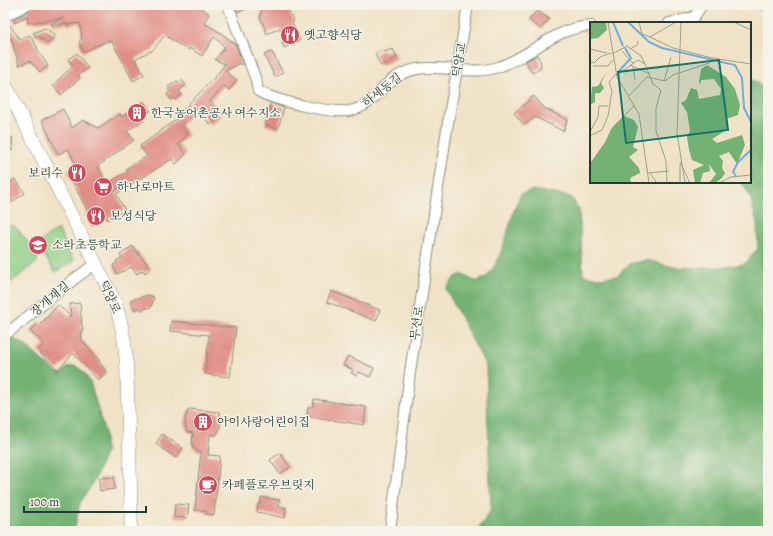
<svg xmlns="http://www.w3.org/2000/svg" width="773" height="536" font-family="Alegreya,'Noto Serif KR',serif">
	<rect width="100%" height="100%" fill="#f7f3e8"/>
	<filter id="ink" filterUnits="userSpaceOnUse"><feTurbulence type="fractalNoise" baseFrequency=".025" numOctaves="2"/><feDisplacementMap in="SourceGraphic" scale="8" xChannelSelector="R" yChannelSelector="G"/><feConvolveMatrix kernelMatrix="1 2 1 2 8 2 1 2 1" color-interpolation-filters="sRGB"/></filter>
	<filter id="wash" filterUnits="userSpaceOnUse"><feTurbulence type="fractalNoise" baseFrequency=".012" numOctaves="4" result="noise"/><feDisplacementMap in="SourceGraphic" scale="16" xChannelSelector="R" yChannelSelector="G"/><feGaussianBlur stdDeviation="0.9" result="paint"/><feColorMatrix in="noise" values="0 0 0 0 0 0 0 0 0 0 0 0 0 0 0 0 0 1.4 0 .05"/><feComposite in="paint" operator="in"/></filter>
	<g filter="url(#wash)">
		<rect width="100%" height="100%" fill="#f0e2c6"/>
		<!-- green -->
		<g fill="#8fcf86" stroke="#57865d">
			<path d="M11 224 16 227 37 254 38 259 36 263 5 287V227Z"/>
			<path d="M58 229 74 261 55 272 37 244Z"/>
		</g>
		<!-- forest -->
		<g fill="#73b273" stroke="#497854">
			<path d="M750 78 768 90V450L766 451 764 464 768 492V530L477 531 491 510 486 366 446 289 455 277 462 274C467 277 473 282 479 281 500 274 508 227 515 208 516 203 519 199 521 194L533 190 571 197 579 210 583 275 599 278 617 276 629 264 646 260 677 268 724 267 745 264 758 248 757 223 750 196 741 182H750Z"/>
			<path d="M5 335 24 344 54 371 61 374 68 367 75 366 83 371 90 382 104 430 106 451 94 481 80 503 74 531H5Z"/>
		</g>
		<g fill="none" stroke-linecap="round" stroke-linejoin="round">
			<!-- stream -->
			<path stroke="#6fade1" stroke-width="2.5" d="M747 5 768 12"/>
		</g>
		<g id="blocks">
			<!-- building -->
			<g fill="#e08e86">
				<path d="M32 5H125V8L137 7 138 5H199L209 14 204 23 221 33 236 45 243 64 241 65 240 63 225 71 237 80 229 90 224 86 210 101 222 114 211 125 206 120 207 119 197 109 181 125 188 135 178 144 186 154 176 164 172 159 116 194 125 210 107 220 106 217 92 225 88 217 87 210 67 171 77 166 68 149 58 154 42 120 63 109 72 128 83 120 98 128 120 114 122 117 144 102 150 111 142 117 144 120 127 131 134 140 98 166 107 184 128 171 126 169 147 156 140 146 181 116 179 114 215 77 225 64 215 60 225 47 214 37 202 56 190 48 189 50 185 47 184 48 165 35 151 52 150 51 135 59 144 75 133 81 112 41 109 42V40L83 52 79 42 80 41V40L82 39 80 23 67 25V23L51 25V24L64 18 28 23 27 16 15 23 13 19 29 11Z"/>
				<path d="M235 5H255L238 12Z"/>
				<path d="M263 5 279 8 286 5 294 22 292 23 300 40 284 48 282 42 286 40 280 28 267 34 260 17Z"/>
				<path d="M537 10 549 19 541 29 529 20Z"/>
				<path d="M6 22H8L20 40 30 35 38 49H37L48 66 40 72 30 61 19 65 11 38 8 39 5 35 9 31Z"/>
				<path d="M45 28 55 35 49 44 33 33Z"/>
				<path d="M393 49 397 58 381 66 375 54 383 50 384 52Z"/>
				<path d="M272 52 283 73 275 77 264 55Z"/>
				<path d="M77 53 88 68 78 75 80 78 61 95 53 85 73 66 68 59Z"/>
				<path d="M537 55 541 63 540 69 532 73 526 61Z"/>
				<path d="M182 80 186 85 179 90 182 95 175 100 174 98 171 100 167 94 170 92 168 90 170 89 168 87 177 81 178 82Z"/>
				<path d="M534 96 544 108 568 120 563 131 535 117 524 125 514 113Z"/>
				<path d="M271 103 284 108 278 129 265 125Z"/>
				<path d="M12 137 13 150 5 151V138Z"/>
				<path d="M15 179 25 193 5 207V186Z"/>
				<path d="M132 246 151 268 145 273 143 270 137 274 131 267 117 274 113 265 117 263 116 261 122 258 120 255Z"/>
				<path d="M331 291 380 310 376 321 327 302Z"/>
				<path d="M148 295 154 297 151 307 141 310 140 308 135 310V308L133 309 131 300Z"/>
				<path d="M80 303 82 327H83L81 339 100 361 99 362 107 372 98 380 73 353 58 370 38 351 44 344 30 331 39 322 41 324 58 305 71 317 70 304Z"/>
				<path d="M171 321 236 328 230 377 205 374 209 335 170 331Z"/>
				<path d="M348 356 374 368 370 377 359 372 357 376 351 373 353 370 343 365Z"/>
				<path d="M314 399 366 407 364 425 307 416 308 407H313Z"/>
				<path d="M189 409 219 412 221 419 220 428 216 435 210 434 208 455 220 456 214 515 206 514V511L195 510 201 451H197L192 446 193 433 187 432 185 424 186 415Z"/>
				<path d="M162 434 183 448 176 458 156 444Z"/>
				<path d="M280 453 290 467 280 474 270 460Z"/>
				<path d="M114 477 115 489 100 491 99 478Z"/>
				<path d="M261 497 280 500 279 507 286 508 285 518 257 512 258 504H260Z"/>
				<path d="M175 504 189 505 187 518 174 517Z"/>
			</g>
		</g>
	</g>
	<g filter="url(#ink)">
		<use href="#blocks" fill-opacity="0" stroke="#88907d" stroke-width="1"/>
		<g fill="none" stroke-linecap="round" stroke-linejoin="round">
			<defs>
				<g id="minor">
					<path d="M228 5 256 80 258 91C275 101 329 113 349 111 357 110 367 104 373 99 378 95 381 90 385 86 394 77 405 71 417 69 445 64 472 77 501 66 532 55 556 27 591 26"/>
					<path d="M5 16 26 5"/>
					<path d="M669 23 694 17 702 5"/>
					<path d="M5 335 73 280 95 264"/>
					<path d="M390 531 410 372 449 116"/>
				</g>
				<path id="major" d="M5 84 112 296C128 332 127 375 128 414 130 453 131 492 131 531"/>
			</defs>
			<!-- minor casing -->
			<use href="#minor" stroke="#88907d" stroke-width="12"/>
			<!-- major casing -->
			<use href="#major" stroke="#88907d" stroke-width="14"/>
			<!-- minor -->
			<use href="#minor" stroke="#fff" stroke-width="10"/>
			<!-- major -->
			<use href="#major" stroke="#fff" stroke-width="13"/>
			<defs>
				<path id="minor-bridge" d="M449 116 468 5"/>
			</defs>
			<!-- minor-bridge casing -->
			<use href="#minor-bridge" stroke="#88907d" stroke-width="12" stroke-linecap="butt"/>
			<!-- minor-bridge -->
			<use href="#minor-bridge" stroke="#fff" stroke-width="10"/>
		</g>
	</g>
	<!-- icons -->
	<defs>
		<symbol id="restaurant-disc" viewBox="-11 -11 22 22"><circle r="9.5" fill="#d1495b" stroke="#f7f3e8"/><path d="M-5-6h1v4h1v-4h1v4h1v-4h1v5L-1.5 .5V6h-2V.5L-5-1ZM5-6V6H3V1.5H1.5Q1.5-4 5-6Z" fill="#fff"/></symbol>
		<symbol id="building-disc" viewBox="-11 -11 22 22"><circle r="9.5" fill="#d1495b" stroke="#f7f3e8"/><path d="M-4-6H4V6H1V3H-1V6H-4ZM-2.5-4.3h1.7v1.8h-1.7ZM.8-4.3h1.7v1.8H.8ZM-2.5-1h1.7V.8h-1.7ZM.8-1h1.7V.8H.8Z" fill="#fff"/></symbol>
		<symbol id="supermarket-disc" viewBox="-11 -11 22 22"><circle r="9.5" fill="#d1495b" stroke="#f7f3e8"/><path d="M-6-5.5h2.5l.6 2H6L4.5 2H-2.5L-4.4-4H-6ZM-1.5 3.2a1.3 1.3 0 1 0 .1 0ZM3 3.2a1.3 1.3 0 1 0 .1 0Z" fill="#fff"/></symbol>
		<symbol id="school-disc" viewBox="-11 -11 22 22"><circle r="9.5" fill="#d1495b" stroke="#f7f3e8"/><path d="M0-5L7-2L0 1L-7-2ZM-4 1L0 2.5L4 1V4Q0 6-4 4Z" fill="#fff"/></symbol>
		<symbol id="cafe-disc" viewBox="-11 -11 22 22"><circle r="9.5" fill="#d1495b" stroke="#f7f3e8"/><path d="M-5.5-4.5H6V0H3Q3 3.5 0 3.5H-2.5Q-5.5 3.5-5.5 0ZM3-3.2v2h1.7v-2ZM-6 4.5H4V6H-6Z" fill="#fff"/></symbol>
	</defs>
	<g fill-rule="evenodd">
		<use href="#restaurant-disc" x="279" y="24" width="22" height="22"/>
		<use href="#building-disc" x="126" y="102" width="22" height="22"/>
		<use href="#restaurant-disc" x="66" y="162" width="22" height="22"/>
		<use href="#supermarket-disc" x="92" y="176" width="22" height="22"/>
		<use href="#restaurant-disc" x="85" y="205" width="22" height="22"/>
		<use href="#school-disc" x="27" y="234" width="22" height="22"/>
		<use href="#building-disc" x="192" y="411" width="22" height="22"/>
		<use href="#cafe-disc" x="197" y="474" width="22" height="22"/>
	</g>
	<g text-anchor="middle" stroke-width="3" stroke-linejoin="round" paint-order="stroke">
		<!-- poi labels -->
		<g font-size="12" fill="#1f3d34" stroke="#f7f3e8" text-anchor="start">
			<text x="304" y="39">옛고향식당</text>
			<text x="151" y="117">한국농어촌공사 여수지소</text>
			<text x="63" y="177" text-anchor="end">보리수</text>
			<text x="117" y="191">하나로마트</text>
			<text x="110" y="220">보성식당</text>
			<text x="52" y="249">소라초등학교</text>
			<text x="217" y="426">아이사랑어린이집</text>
			<text x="222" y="489">카페플로우브릿지</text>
		</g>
		<!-- street labels -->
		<g font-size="12" fill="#1f3d34" stroke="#f7f3e8">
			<text transform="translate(459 60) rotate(-80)" y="4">덕양교</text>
			<text transform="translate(382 90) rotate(-38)" y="4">하세동길</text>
			<text transform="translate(110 297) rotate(66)" y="4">덕양로</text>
			<text transform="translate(50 299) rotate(-40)" y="4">장개재길</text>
			<text transform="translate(417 323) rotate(-82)" y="4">무선로</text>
		</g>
	</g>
	<!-- overview -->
	<g transform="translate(590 22)">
		<rect width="161" height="161" fill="#f0e2c6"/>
		<path d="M0 0H16L17 8 8 16 0 17ZM117 43 136 55 145 67 150 83 148 93 136 97 138 107 122 117 127 121 152 113 155 123 147 142 139 130 129 134 133 139 132 146 135 151 132 156 125 161H119L126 152 119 142 120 149 113 151 110 161H105L103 148 114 143 102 138 99 128 97 115 100 109 97 90 91 81 96 78 101 66 107 68 109 77 130 73 131 67 124 57 111 58V62L109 60 111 47ZM17 49 11 61 14 66 10 71H5V80L0 83 2 65 8 64ZM34 94 44 98 48 105 43 125 48 128 39 135 49 146 50 151 40 156 41 161H0V142L15 121 21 107Z" fill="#73b273"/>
		<path fill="none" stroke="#6fade1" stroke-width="2" d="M23 0 33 24M38 0 59 20 72 26 145 43 152 56 154 86 161 100M29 49 41 36 35 26M146 154 143 150 148 140 161 128"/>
		<path fill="none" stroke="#9ca08c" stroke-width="1" d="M18 0 27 55 49 92 59 161M49 0 52 12 60 15 86 0M91 0 87 111 95 161M144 0 161 8M60 15 83 26 122 36 161 42M0 27 17 31M40 27 47 23 48 19M32 29 43 41M22 32 37 24 51 34 55 42M0 40 4 41 10 35 21 31M40 43 60 52M3 44H18L23 38M43 45 45 58M27 53 48 38 55 42 63 62 71 68 66 86V109L76 139 77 161M74 59 81 35M39 74 57 55 75 59 83 53 119 41 122 36M0 110 8 95 9 84H18M0 114 12 108 18 94 22 69 19 60 26 52M90 140 100 161M0 142 15 121 23 105 44 84M90 142V161M58 151 79 149M60 151 67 161M129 161 141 155 161 153"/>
		<path fill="#0f766e" fill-opacity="0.15" stroke="#0f766e" stroke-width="2" d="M129 38 138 108 36 121 28 50Z"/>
		<rect width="161" height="161" fill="none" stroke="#1f3d34" stroke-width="2"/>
	</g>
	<!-- margin -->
	<rect width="773" height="536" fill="none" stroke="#f7f3e8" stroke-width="20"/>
	<!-- scale -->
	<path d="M24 506v6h122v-6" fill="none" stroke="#1f3d34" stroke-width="2"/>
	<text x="30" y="506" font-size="12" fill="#1f3d34" stroke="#f7f3e8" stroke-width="3" paint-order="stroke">100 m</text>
</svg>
